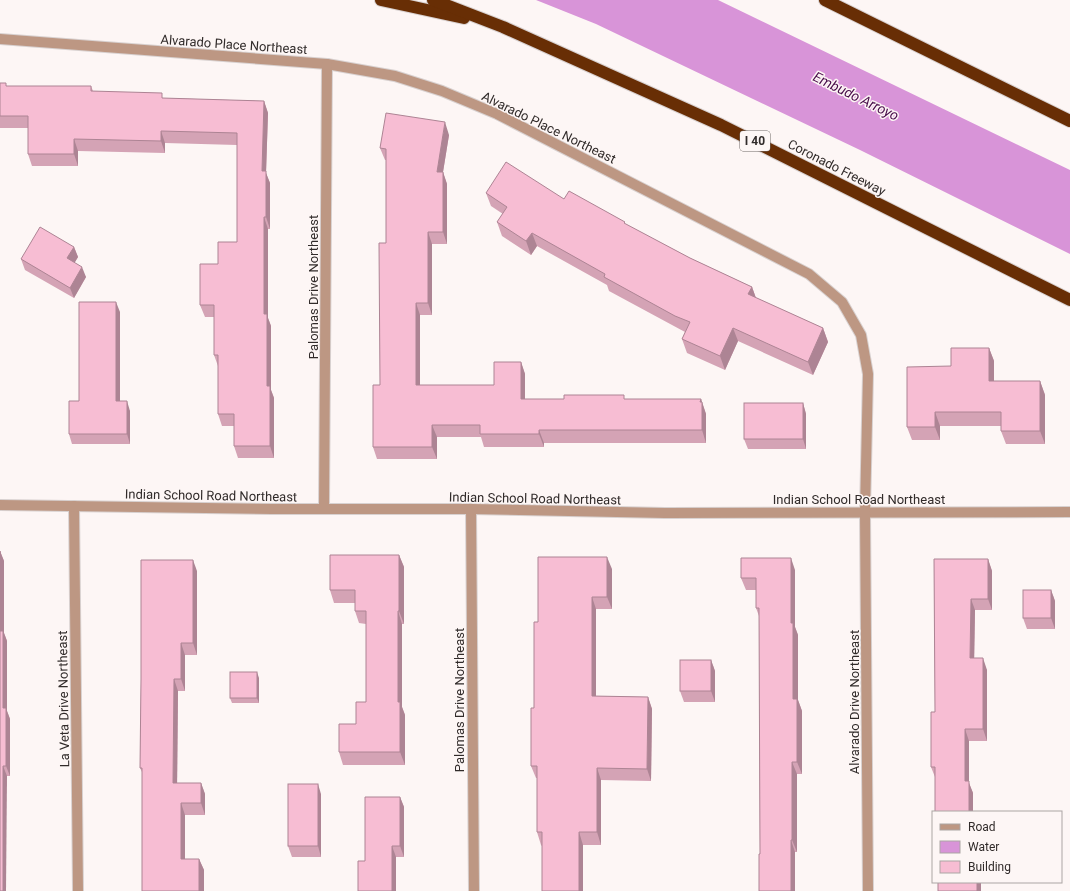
<svg xmlns="http://www.w3.org/2000/svg" width="1070" height="891" font-family="Roboto,sans-serif">
	<rect width="100%" height="100%" fill="#fdf6f5"/>
	<!-- water -->
	<path fill="#d894d8" d="M536 0H718L1070 170V254L860 150 596 24Z"/>
	<g fill="none" stroke-linecap="round" stroke-linejoin="round">
		<defs>
			<g id="minor">
				<path d="M0 39 327 64 395 76 442 91 497 114 809 274 842 302 861 335 868 374 865 513"/>
				<path d="M74 506 78 891"/>
				<path d="M324 509 327 64"/>
				<path d="M471 509 474 891"/>
			</g>
			<g id="tertiary">
				<path d="M0 505 272 509H471L665 513 1070 512"/>
				<path d="M865 513 868 891"/>
			</g>
			<g id="motorway">
				<path d="M381 0 464 18"/>
				<path d="M433 0 503 27 721 125 1070 300"/>
				<path d="M825 0 1070 121"/>
			</g>
		</defs>
		<!-- minor casing -->
		<use href="#minor" stroke="#d8d1d0" stroke-width="12"/>
		<!-- tertiary casing -->
		<use href="#tertiary" stroke="#d8d1d0" stroke-width="12"/>
		<!-- motorway casing -->
		<use href="#motorway" stroke="#d8d1d0" stroke-width="14"/>
		<!-- minor -->
		<use href="#minor" stroke="#bd9783" stroke-width="10"/>
		<!-- tertiary -->
		<use href="#tertiary" stroke="#bd9783" stroke-width="10"/>
		<!-- motorway -->
		<use href="#motorway" stroke="#682e05" stroke-width="12"/>
	</g>
	<!-- wall -->
	<g fill="#d4a3b5">
		<path d="M0 83 7 86H91L93 91 164 98 264 101 268 113 266 173 270 183V229H268V318L271 326V390L274 398V458H238L234 446V426H222L218 414V366L214 355V317H205L200 305 218 264 237 242V145L165 143V153L78 151V166H32L28 154V128H0Z"/>
		<path d="M449 135 443 172 447 184V244H432V315H420V385H494L521 362 525 374V399H701L706 414V443H544V447H484L481 437H437V459H377L373 447 380 385 386 243V160H385L380 148Z"/>
		<path d="M486 193 564 199 625 224 690 258 752 287 756 298 823 328 828 342 813 375 738 341 725 370 687 353 682 339 685 332 609 291 607 285 537 246 531 255 502 236 497 222 503 214 491 206Z"/>
		<path d="M74 247 78 257 74 263 86 277 74 298 25 270 21 259Z"/>
		<path d="M120 312V401L130 411V444H72L69 434 79 401Z"/>
		<path d="M989 348 994 361V381H1040L1045 395V444H1006L1001 431V426H940V440H912L907 427 951 366Z"/>
		<path d="M803 403 806 414V449H748L744 439Z"/>
		<path d="M0 551 4 561V633L7 641V711L10 719V776H7L0 891Z"/>
		<path d="M399 555 404 567V624H402V707L405 715V765H343L339 752 356 724 366 702V624L359 623 355 611V603H334L330 590Z"/>
		<path d="M934 559H988L992 571V610H975L974 658 987 670V741H969V783L973 793V812L935 777 931 767 935 712Z"/>
		<path d="M612 569V609H596V696L648 697 652 709 651 781 601 780V845H583V891L541 845 537 832V778H536L531 766 538 622Z"/>
		<path d="M795 570V627L798 635V700L802 711V774H797V852H795V891L760 854 759 616 756 608V590H746L741 578Z"/>
		<path d="M197 571V655H185V691H178L177 783H201L205 794V815H185V859H199L204 870V891H142V772L140 768 141 681V679Z"/>
		<path d="M1051 590 1055 601V629H1027L1023 618Z"/>
		<path d="M711 660 715 671V702H684L680 691Z"/>
		<path d="M259 678V703H232L230 698Z"/>
		<path d="M321 794V857H292L288 846Z"/>
		<path d="M400 797 404 807V857H396V891L365 861Z"/>
	</g>
	<!-- shaded-wall -->
	<g fill="#ad8494">
		<path d="M264 101 268 113 266 173 270 183V229L266 217 262 171Z"/>
		<path d="M445 122 449 135 443 172 447 184V244L443 232 437 172Z"/>
		<path d="M161 131 165 143V153L161 141Z"/>
		<path d="M74 139 78 151V166L74 154Z"/>
		<path d="M264 217 268 229V318L271 326V390L274 398V458L270 446 267 386 264 314Z"/>
		<path d="M428 232 432 244V315L428 303Z"/>
		<path d="M532 233 537 246 531 255 526 241Z"/>
		<path d="M74 247 78 257 71 269 67 258Z"/>
		<path d="M82 267 86 277 74 298 70 288Z"/>
		<path d="M752 287 757 301 748 294Z"/>
		<path d="M116 302 120 312V411L116 401Z"/>
		<path d="M416 303 420 315V398L416 385Z"/>
		<path d="M733 328 738 341 725 370 720 356Z"/>
		<path d="M823 328 828 342 813 375 808 362Z"/>
		<path d="M989 348 994 361V395L989 381Z"/>
		<path d="M521 362 525 374V411L521 399Z"/>
		<path d="M1040 381 1045 395V444L1040 431Z"/>
		<path d="M701 399 706 414V443L702 430 700 402Z"/>
		<path d="M127 401 130 411V444L127 434Z"/>
		<path d="M803 403 806 414V449L803 439Z"/>
		<path d="M935 412 940 426V440L935 427Z"/>
		<path d="M432 425 437 437V459L432 447Z"/>
		<path d="M539 430 544 443V447L539 434Z"/>
		<path d="M0 551 4 561V633L7 641V711L10 719V776L6 766 3 708 0 631Z"/>
		<path d="M399 555 404 567V624L399 611Z"/>
		<path d="M607 557 612 569V609L607 597Z"/>
		<path d="M791 558 795 570V627L798 635V700L802 711V774L797 762 793 699 791 623Z"/>
		<path d="M988 559 992 571V610L988 599Z"/>
		<path d="M193 560 197 571V655L193 643Z"/>
		<path d="M1051 590 1055 601V629L1051 618Z"/>
		<path d="M592 597 596 609V708L592 696Z"/>
		<path d="M971 599 975 610 974 670 970 658Z"/>
		<path d="M398 611 402 624V707L405 715V765L400 752 398 702Z"/>
		<path d="M181 643 185 655V691L181 679Z"/>
		<path d="M983 658 987 670V741L983 729Z"/>
		<path d="M711 660 715 671V702L711 691Z"/>
		<path d="M257 672 259 678V703L257 698Z"/>
		<path d="M174 679 178 691 177 794 173 783Z"/>
		<path d="M648 697 652 709 651 781 647 769Z"/>
		<path d="M965 729 969 741V783L973 793V812H969L965 781Z"/>
		<path d="M792 762 797 774V852L792 840Z"/>
		<path d="M3 766 7 776 6 891H3Z"/>
		<path d="M597 768 601 780V845L597 832Z"/>
		<path d="M201 783 205 794V815L201 803Z"/>
		<path d="M318 784 321 794V857L318 846Z"/>
		<path d="M400 797 404 807V857L400 846Z"/>
		<path d="M181 803 185 815V870L181 859Z"/>
		<path d="M579 832 583 845V891H579Z"/>
		<path d="M791 840 795 852V891H791Z"/>
		<path d="M392 846 396 857V891H392Z"/>
		<path d="M199 859 204 870V891H199Z"/>
		<rect x="977" y="882" width="4" height="9"/>
	</g>
	<!-- building -->
	<g fill="#f7bdd3" stroke="#ad8494">
		<path d="M0 83H6V86H91V91L162 93V98L264 101 262 171H266V217H264V314H267V386H270V446H234V414H218V355H214V305H200V264H218V242H237V133L161 131V141L74 139V154H28V116H0Z"/>
		<path d="M386 113 445 122 437 172H443V232H428V303H416V385H494V362H521V399H564V395H624V399H701L700 402H702V430H539V434H480V425H432V447H373V385H380L379 243H386V149L380 148Z"/>
		<path d="M506 162 564 199 569 191 625 222 624 223 690 258 752 287 748 294 823 328 808 362 733 328 720 356 682 339 690 322 675 316 604 277 605 274 532 233 526 241 497 222 507 207 486 193Z"/>
		<path d="M40 227 74 247 67 258 82 267 70 288 21 259Z"/>
		<path d="M79 302H116V401H127V434H69V401H79Z"/>
		<path d="M951 348H989V381H1040V431H1001V412H935V427H907V367L951 366Z"/>
		<rect x="744" y="403" width="59" height="36"/>
		<path d="M0 551V631H3V708H6V766H3V891H0Z"/>
		<path d="M330 555H399V611H398V702H400V752H339V724H356V702H366V611H355V590H330Z"/>
		<path d="M538 557H607V597H592V696L648 697 647 769 597 768V832H579V891H542V832H537V766H531V708H534V622H538Z"/>
		<path d="M741 558H791V623H793V699H797V762H792V840H791V891H759V854H760L759 608H756V578H741Z"/>
		<path d="M934 559H988V599H971L970 658H983V729H965V781H969V812H935V767H931V712H935Z"/>
		<path d="M141 560H193V643H181V679H174L173 783H201V803H181V859H199V891H142V768H140L141 679Z"/>
		<rect x="1023" y="590" width="28" height="28"/>
		<rect x="680" y="660" width="31" height="31"/>
		<rect x="230" y="672" width="27" height="26"/>
		<rect x="288" y="784" width="30" height="62"/>
		<path d="M365 797H400V846H392V891H358V861H365Z"/>
		<rect x="938" y="882" width="39" height="9"/>
	</g>
	<g text-anchor="middle" stroke-width="3" stroke-linejoin="round" paint-order="stroke">
		<!-- shield labels -->
		<rect fill="#fdf6f5" stroke="#6e6867" stroke-width="1" x="740" y="131" width="30" height="20" rx="3"/>
		<g font-size="12" font-weight="bold" fill="#312b2a">
			<text x="755" y="145">I 40</text>
		</g>
		<!-- street labels -->
		<g font-size="13" fill="#312b2a" stroke="#fdf6f5">
			<text transform="translate(234 44) rotate(4)" y="5">Alvarado Place Northeast</text>
			<text transform="translate(549 127) rotate(26)" y="5">Alvarado Place Northeast</text>
			<text transform="translate(837 167) rotate(27)" y="5">Coronado Freeway</text>
			<text transform="translate(313 287) rotate(-90)" y="5">Palomas Drive Northeast</text>
			<text transform="translate(211 495) rotate(1)" y="5">Indian School Road Northeast</text>
			<text transform="translate(535 498) rotate(1)" y="5">Indian School Road Northeast</text>
			<text x="859" y="504">Indian School Road Northeast</text>
			<text transform="translate(63 699) rotate(-91)" y="5">La Veta Drive Northeast</text>
			<text transform="translate(459 700) rotate(-90)" y="5">Palomas Drive Northeast</text>
			<text transform="translate(854 702) rotate(-90)" y="5">Alvarado Drive Northeast</text>
		</g>
		<!-- water labels -->
		<g font-size="14" font-style="italic" fill="#480b4a" stroke="#fdf6f5">
			<text transform="translate(856 96) rotate(26)" y="5">Embudo Arroyo</text>
		</g>
	</g>
	<!-- legend -->
	<rect x="932" y="811" width="130" height="72" fill="#fdf6f5" stroke="#aba5a4"/>
	<rect x="940" y="824" width="20" height="6" fill="#bd9783" stroke="#aba5a4"/>
	<text x="968" y="831" font-size="12" fill="#312b2a">Road</text>
	<rect x="940" y="841" width="20" height="12" fill="#d894d8" stroke="#aba5a4"/>
	<text x="968" y="851" font-size="12" fill="#312b2a">Water</text>
	<rect x="940" y="861" width="20" height="12" fill="#f7bdd3" stroke="#aba5a4"/>
	<text x="968" y="871" font-size="12" fill="#312b2a">Building</text>
</svg>
